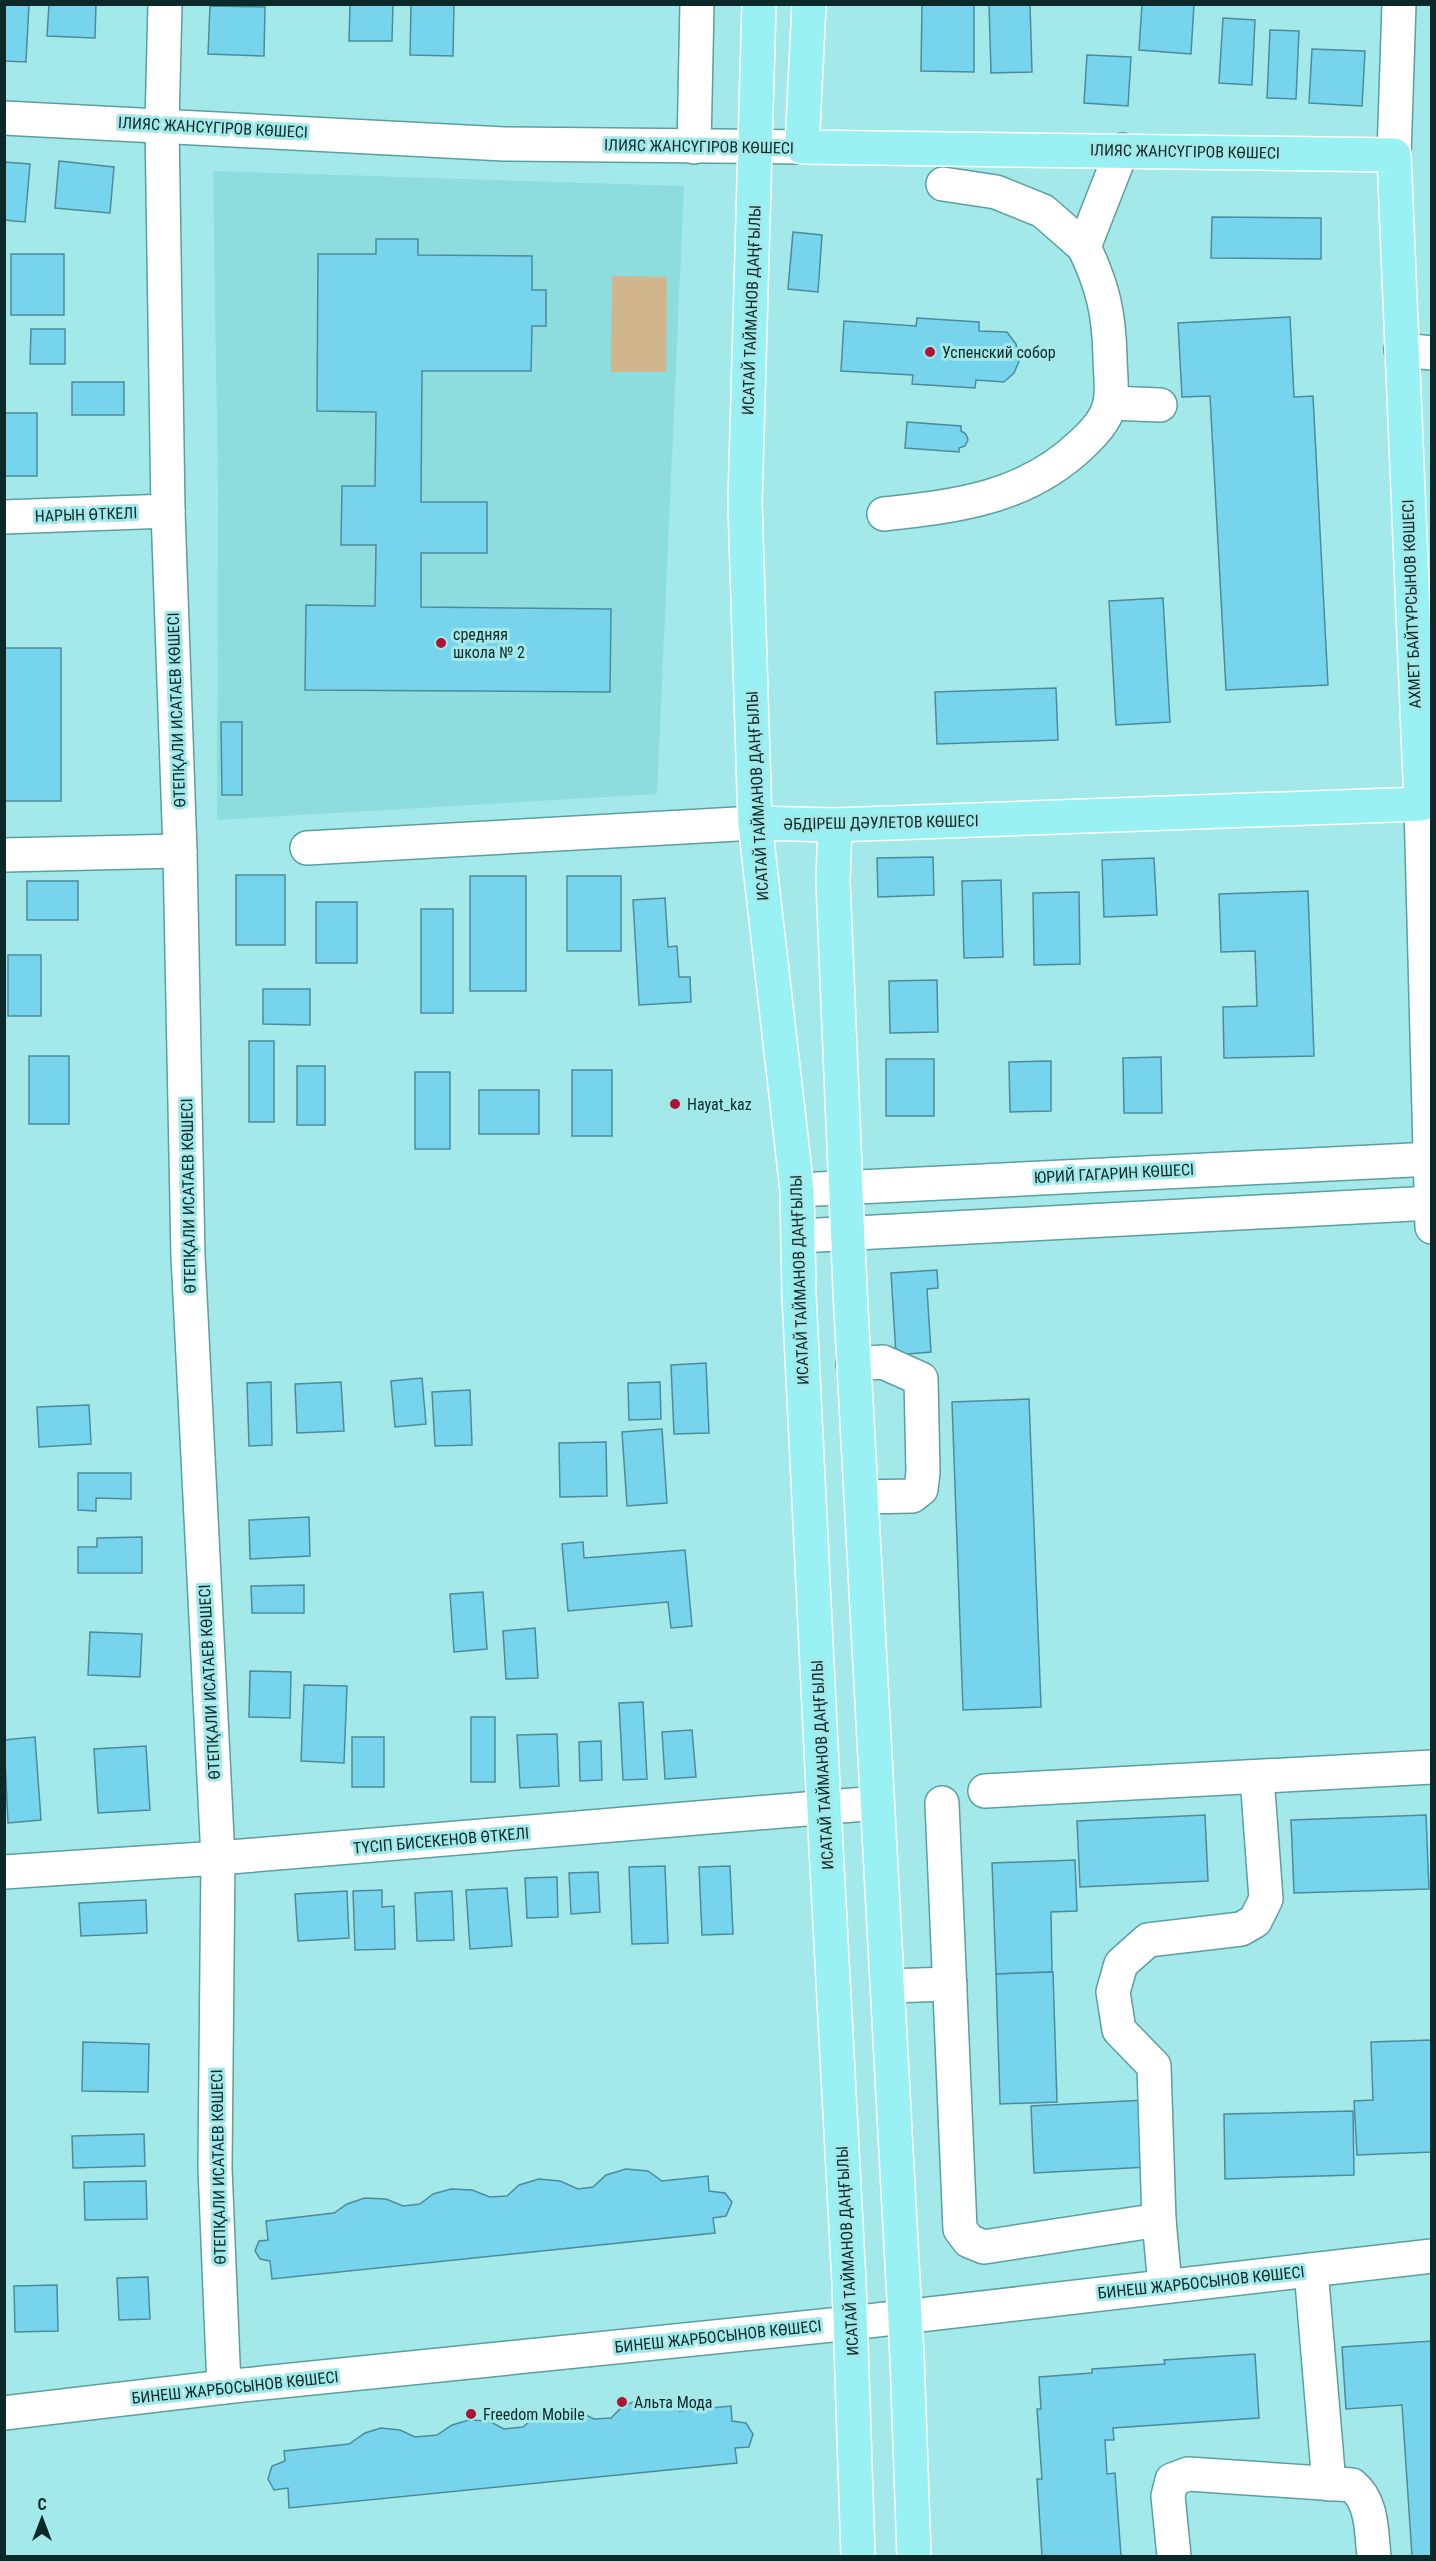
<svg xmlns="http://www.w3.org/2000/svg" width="1436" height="2561" font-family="'Roboto Condensed',sans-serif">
	<rect width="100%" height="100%" fill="#a4e9ea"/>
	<!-- built -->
	<path fill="#8ddcde" d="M213 171 684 186 657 794 217 820 218 492Z"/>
	<!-- green -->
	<path fill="#d1b68d" d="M612 276 667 277 666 372H611Z"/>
	<!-- building -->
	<g fill="#76d4ed" stroke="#4d8b9c" stroke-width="1.5">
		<path d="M4 4H29L26 62 4 61Z"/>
		<path d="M49 4H96L95 38 47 36Z"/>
		<path d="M350 4H393L392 41H349Z"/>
		<path d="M411 4H454L453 56 410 55Z"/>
		<path d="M922 4H974V72L921 71Z"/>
		<path d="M989 4H1030L1032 72 991 73Z"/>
		<path d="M1142 4H1194L1191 54 1139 50Z"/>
		<path d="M210 6 265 7 264 56 208 54Z"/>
		<path d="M1223 18 1255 20 1252 85 1219 83Z"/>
		<path d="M1270 30 1299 31 1296 99 1267 98Z"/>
		<path d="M1312 49 1365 51 1362 106 1309 103Z"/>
		<path d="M1087 55 1131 57 1128 106 1084 103Z"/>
		<path d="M59 161 114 167 110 213 55 208Z"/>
		<path d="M4 162 30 164 25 222 4 220Z"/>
		<path d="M1212 217 1321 218V259L1211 258Z"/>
		<path d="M793 232 822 235 818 292 788 289Z"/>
		<path d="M376 239H418V255L532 256V290H546V326H532L531 371H422L421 502H487V553H421V607L611 609 610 692 305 690 306 605 375 606 376 545H341L342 486H375L376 412 317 411 318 254H376Z"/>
		<rect x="11" y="254" width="53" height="61"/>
		<path d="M1290 317 1294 397 1313 396 1328 685 1226 690 1210 396 1182 397 1178 323Z"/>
		<path d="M917 318 979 322V331L1007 332 1016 344 1020 359 1014 373 1004 382 976 380 975 388 912 384 913 375 841 371 844 321 916 326Z"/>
		<path d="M31 329H65V364H30Z"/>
		<rect x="72" y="382" width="52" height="33"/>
		<rect x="4" y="413" width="33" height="63"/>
		<path d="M907 422 961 426V431L966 434 968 440 965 446 959 448V452L905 448Z"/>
		<path d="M1163 598 1170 722 1116 725 1109 601Z"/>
		<rect x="4" y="648" width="57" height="153"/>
		<path d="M1056 688 1058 740 937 744 935 692Z"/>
		<path d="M221 722H242V795H222Z"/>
		<path d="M933 857 934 895 878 897 877 858Z"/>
		<path d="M1154 858 1157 915 1104 917 1102 860Z"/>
		<rect x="236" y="875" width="49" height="70"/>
		<rect x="470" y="876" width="56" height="115"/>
		<rect x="567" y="876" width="54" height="75"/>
		<path d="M1001 880 1003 957 964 958 962 881Z"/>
		<rect x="27" y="881" width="51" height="39"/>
		<path d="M1308 891 1314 1056 1224 1058 1223 1007 1257 1006 1255 951 1221 952 1219 894Z"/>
		<path d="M1079 892 1080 964 1034 965 1033 893Z"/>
		<path d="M665 898 668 947 677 946 679 977H690L691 1002 639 1005 633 900Z"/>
		<rect x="316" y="902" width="41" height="61"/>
		<rect x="421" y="909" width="32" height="104"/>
		<rect x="8" y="955" width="33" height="61"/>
		<path d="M937 980 938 1032 890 1033 889 981Z"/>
		<path d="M263 989H310V1025L263 1024Z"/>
		<rect x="249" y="1041" width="25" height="81"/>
		<rect x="29" y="1056" width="40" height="68"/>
		<path d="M1161 1057 1162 1113H1124L1123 1058Z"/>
		<rect x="886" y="1059" width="48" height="57"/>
		<path d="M1051 1061V1111L1010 1112 1009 1062Z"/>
		<rect x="297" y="1066" width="28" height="59"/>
		<rect x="572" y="1070" width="40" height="66"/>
		<rect x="415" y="1072" width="35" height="77"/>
		<rect x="479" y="1090" width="60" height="44"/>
		<path d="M937 1270 938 1288 927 1289 931 1352 896 1355 891 1273Z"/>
		<path d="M706 1363 709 1433 674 1434 671 1365Z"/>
		<path d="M422 1378 426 1424 395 1427 391 1381Z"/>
		<path d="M271 1382 272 1445 249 1446 247 1383Z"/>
		<path d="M341 1382 344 1431 297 1433 295 1384Z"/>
		<path d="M660 1382 661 1419 629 1420 628 1383Z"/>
		<path d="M470 1390 472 1445 435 1446 432 1392Z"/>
		<path d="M1029 1399 1041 1707 963 1710 952 1402Z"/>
		<path d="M89 1405 91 1444 39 1447 37 1407Z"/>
		<path d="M662 1429 667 1503 627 1506 622 1432Z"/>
		<path d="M606 1442 607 1496 560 1497 559 1443Z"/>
		<path d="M78 1473H131V1499L96 1498V1511L78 1510Z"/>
		<path d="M309 1517 310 1556 250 1559 249 1520Z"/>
		<path d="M142 1537V1573H78V1547H97V1538Z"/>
		<path d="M583 1542 584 1558 685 1550 692 1626 671 1628 668 1602 568 1611 562 1544Z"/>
		<path d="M304 1585V1613H252L251 1586Z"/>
		<path d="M483 1592 487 1649 454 1652 450 1594Z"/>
		<path d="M535 1628 538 1678 506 1679 503 1631Z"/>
		<path d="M90 1632 142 1634 140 1677 88 1675Z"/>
		<path d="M250 1671 291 1672 290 1718 249 1717Z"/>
		<path d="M304 1685 347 1686 344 1763 301 1761Z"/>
		<path d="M643 1702 647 1779 623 1780 619 1703Z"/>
		<rect x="471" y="1717" width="24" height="65"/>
		<path d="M692 1730 696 1777 665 1779 662 1732Z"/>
		<path d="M557 1734 559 1786 520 1788 517 1735Z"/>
		<path d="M35 1737 41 1820 8 1823 4 1740Z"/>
		<rect x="352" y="1737" width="32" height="50"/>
		<path d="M601 1741 602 1780 580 1781 579 1742Z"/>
		<path d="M146 1746 150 1810 98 1813 94 1749Z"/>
		<path d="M1205 1815 1208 1881 1080 1887 1077 1821Z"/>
		<path d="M1426 1815 1429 1889 1294 1893 1291 1820Z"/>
		<path d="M1075 1860 1077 1911 1051 1912 1052 1972 996 1974 992 1863Z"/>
		<path d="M665 1866 668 1943 632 1944 629 1867Z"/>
		<path d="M730 1866 733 1934 702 1935 699 1867Z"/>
		<path d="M598 1872 600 1912 571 1914 569 1873Z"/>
		<path d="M557 1877 558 1917 527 1918 525 1878Z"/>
		<path d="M507 1888 512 1946 470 1949 466 1890Z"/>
		<path d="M382 1890V1907L394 1906 395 1949 355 1950 353 1891Z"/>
		<path d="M347 1891 349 1938 298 1941 295 1894Z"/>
		<path d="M452 1891 454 1940 417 1941 415 1893Z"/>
		<path d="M146 1900 147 1933 81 1936 79 1903Z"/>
		<path d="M1053 1972 1057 2102 1000 2104 996 1974Z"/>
		<path d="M1432 2040V2152L1357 2155 1354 2101 1373 2100 1371 2042Z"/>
		<path d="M83 2042 149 2044 148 2092 82 2091Z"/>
		<path d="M1145 2100 1148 2167 1034 2173 1031 2106Z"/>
		<path d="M1353 2111 1354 2175 1225 2179 1224 2114Z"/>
		<path d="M144 2134 145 2166 73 2168 72 2136Z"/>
		<path d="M626 2169 648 2171 662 2181 708 2176 709 2191 725 2193 732 2202 726 2216 713 2218 715 2233 272 2279 270 2261 260 2259 255 2251 259 2241 268 2240 266 2221 334 2213 347 2204 365 2198 386 2199 403 2206 420 2204 433 2194 451 2189 472 2190 490 2197 507 2196 519 2185 539 2179 560 2181 578 2189 593 2187 606 2175Z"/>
		<path d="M146 2181 147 2219 85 2220 84 2182Z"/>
		<path d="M148 2277 150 2319 119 2320 117 2278Z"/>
		<path d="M57 2285 58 2331 15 2332 14 2286Z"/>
		<path d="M1432 2341V2556H1412L1402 2405 1346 2409 1342 2347Z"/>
		<path d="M1255 2354 1259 2418 1113 2428 1114 2440H1105L1107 2474 1115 2473 1121 2556H1042L1037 2479H1042L1037 2409H1041L1039 2377 1092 2373V2369L1165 2364 1164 2360Z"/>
		<path d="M641 2399 663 2402 679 2411 731 2406 732 2421 746 2423 753 2434 749 2447 735 2448 737 2463 289 2508 288 2488 274 2490 268 2479 272 2466 285 2461 284 2451 349 2444 365 2433 381 2428 400 2430 415 2437 437 2435 452 2425 469 2420 489 2421 504 2429 523 2427 537 2415 555 2409 578 2411 594 2419 611 2418 623 2406Z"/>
	</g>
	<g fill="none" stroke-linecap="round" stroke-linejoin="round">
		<defs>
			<g id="minor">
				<path d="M165 4 162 124 168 511 180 851 188 1256 218 1858 215 2168 224 2387"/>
				<path d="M4 118 504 144 802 147"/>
				<path d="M694 147 697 4"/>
				<path d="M1394 155 1399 4"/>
				<path d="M943 184 996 192 1043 211 1084 247"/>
				<path d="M1401 350 1432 353"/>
				<path d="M1110 403 1160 405"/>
				<path d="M884 514C958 506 1026 498 1082 444 1094 433 1107 419 1110 403 1113 389 1110 371 1110 357 1109 313 1103 287 1084 247L1122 150"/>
				<path d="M4 517 168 511"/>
				<path d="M1421 804 1432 1227"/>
				<path d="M307 848 755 823"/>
				<path d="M4 855 180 851"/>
				<path d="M797 1190 1432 1159"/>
				<path d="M799 1236 1432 1203"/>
				<path d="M853 1364 883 1362 921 1379 923 1472 921 1489 912 1496 861 1497"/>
				<path d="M985 1791 1432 1767"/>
				<path d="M942 1803 960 2229 969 2241 984 2247 1159 2220"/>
				<path d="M4 1872 218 1858 877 1803"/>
				<path d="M888 1986 950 1984"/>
				<path d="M1311 2270 1329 2484"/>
				<path d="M1165 2286 1159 2220 1154 2066 1119 2030 1113 1992 1121 1964 1148 1940 1241 1929 1255 1921 1266 1899 1257 1777"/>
				<path d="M4 2413 224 2387 851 2323 1432 2256"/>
				<path d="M1174 2556 1168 2496 1172 2480 1188 2474 1352 2485C1373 2502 1371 2531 1374 2556"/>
			</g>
			<g id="major">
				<path d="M759 4 745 503 755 823 797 1190 799 1294 824 1809 849 2283 858 2556"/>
				<path d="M755 823 835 825 1421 804 1394 155 802 147 809 4"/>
				<path d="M835 825 833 881 850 1290 907 2356 914 2556"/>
			</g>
		</defs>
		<!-- minor casing -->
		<use href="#minor" stroke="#5b9fa0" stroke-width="36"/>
		<!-- major casing -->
		<use href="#major" stroke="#fff" stroke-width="36"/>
		<!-- minor -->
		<use href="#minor" stroke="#fff" stroke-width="33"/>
		<!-- major -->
		<use href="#major" stroke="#9af1f3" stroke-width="33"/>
	</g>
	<!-- markers -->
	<g fill="#ab1435" stroke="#a4e9ea" stroke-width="2">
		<circle cx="930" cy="352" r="6"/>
		<circle cx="441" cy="643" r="6"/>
		<circle cx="675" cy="1104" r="6"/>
		<circle cx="622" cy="2402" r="6"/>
		<circle cx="471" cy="2414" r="6"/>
	</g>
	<g text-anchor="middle" stroke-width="6" stroke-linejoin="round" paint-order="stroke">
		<!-- street labels -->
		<g font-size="16" fill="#0c2929" stroke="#a4e9ea">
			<text transform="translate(213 127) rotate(3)" y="6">ІЛИЯС ЖАНСҮГІРОВ КӨШЕСІ</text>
			<text transform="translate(699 146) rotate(1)" y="6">ІЛИЯС ЖАНСҮГІРОВ КӨШЕСІ</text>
			<text transform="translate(1185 151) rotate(1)" y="6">ІЛИЯС ЖАНСҮГІРОВ КӨШЕСІ</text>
			<text transform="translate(751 310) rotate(-88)" y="6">ИСАТАЙ ТАЙМАНОВ ДАҢҒЫЛЫ</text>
			<text transform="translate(86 514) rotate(-2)" y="6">НАРЫН ӨТКЕЛІ</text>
			<text transform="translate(1411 604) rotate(-92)" y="6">АХМЕТ БАЙТҰРСЫНОВ КӨШЕСІ</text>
			<text transform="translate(176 710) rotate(-92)" y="6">ӨТЕПҚАЛИ ИСАТАЕВ КӨШЕСІ</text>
			<text transform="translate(757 796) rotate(-93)" y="6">ИСАТАЙ ТАЙМАНОВ ДАҢҒЫЛЫ</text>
			<text transform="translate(881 822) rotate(-1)" y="6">ӘБДІРЕШ ДӘУЛЕТОВ КӨШЕСІ</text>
			<text transform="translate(1114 1173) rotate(-3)" y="6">ЮРИЙ ГАГАРИН КӨШЕСІ</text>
			<text transform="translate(188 1196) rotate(-91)" y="6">ӨТЕПҚАЛИ ИСАТАЕВ КӨШЕСІ</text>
			<text transform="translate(799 1280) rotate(-92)" y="6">ИСАТАЙ ТАЙМАНОВ ДАҢҒЫЛЫ</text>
			<text transform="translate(209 1682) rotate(-93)" y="6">ӨТЕПҚАЛИ ИСАТАЕВ КӨШЕСІ</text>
			<text transform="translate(822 1765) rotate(-93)" y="6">ИСАТАЙ ТАЙМАНОВ ДАҢҒЫЛЫ</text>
			<text transform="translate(441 1840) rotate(-5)" y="6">ТҮСІП БИСЕКЕНОВ ӨТКЕЛІ</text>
			<text transform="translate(218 2167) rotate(-91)" y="6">ӨТЕПҚАЛИ ИСАТАЕВ КӨШЕСІ</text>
			<text transform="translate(847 2251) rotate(-93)" y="6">ИСАТАЙ ТАЙМАНОВ ДАҢҒЫЛЫ</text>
			<text transform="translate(1201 2282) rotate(-6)" y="6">БИНЕШ ЖАРБОСЫНОВ КӨШЕСІ</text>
			<text transform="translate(718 2336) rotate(-6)" y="6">БИНЕШ ЖАРБОСЫНОВ КӨШЕСІ</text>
			<text transform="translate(235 2387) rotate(-6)" y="6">БИНЕШ ЖАРБОСЫНОВ КӨШЕСІ</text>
		</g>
		<!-- poi labels -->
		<g font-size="16" fill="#0c2929" stroke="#a4e9ea" text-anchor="start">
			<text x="942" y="358">Успенский собор</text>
			<text x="453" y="640">cредняя<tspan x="453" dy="18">школа № 2</tspan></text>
			<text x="687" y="1110">Hayat_kaz</text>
			<text x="634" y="2408">Альта Мода</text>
			<text x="483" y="2420">Freedom Mobile</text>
		</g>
	</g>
	<!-- border -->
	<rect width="1436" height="2561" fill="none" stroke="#0c2929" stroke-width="12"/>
	<!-- north arrow -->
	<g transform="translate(42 2519)" stroke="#a4e9ea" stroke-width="4.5" paint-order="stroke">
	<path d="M0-4.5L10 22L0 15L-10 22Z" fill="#0c2929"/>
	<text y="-9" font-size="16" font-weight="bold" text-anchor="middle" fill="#0c2929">С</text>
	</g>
</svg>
